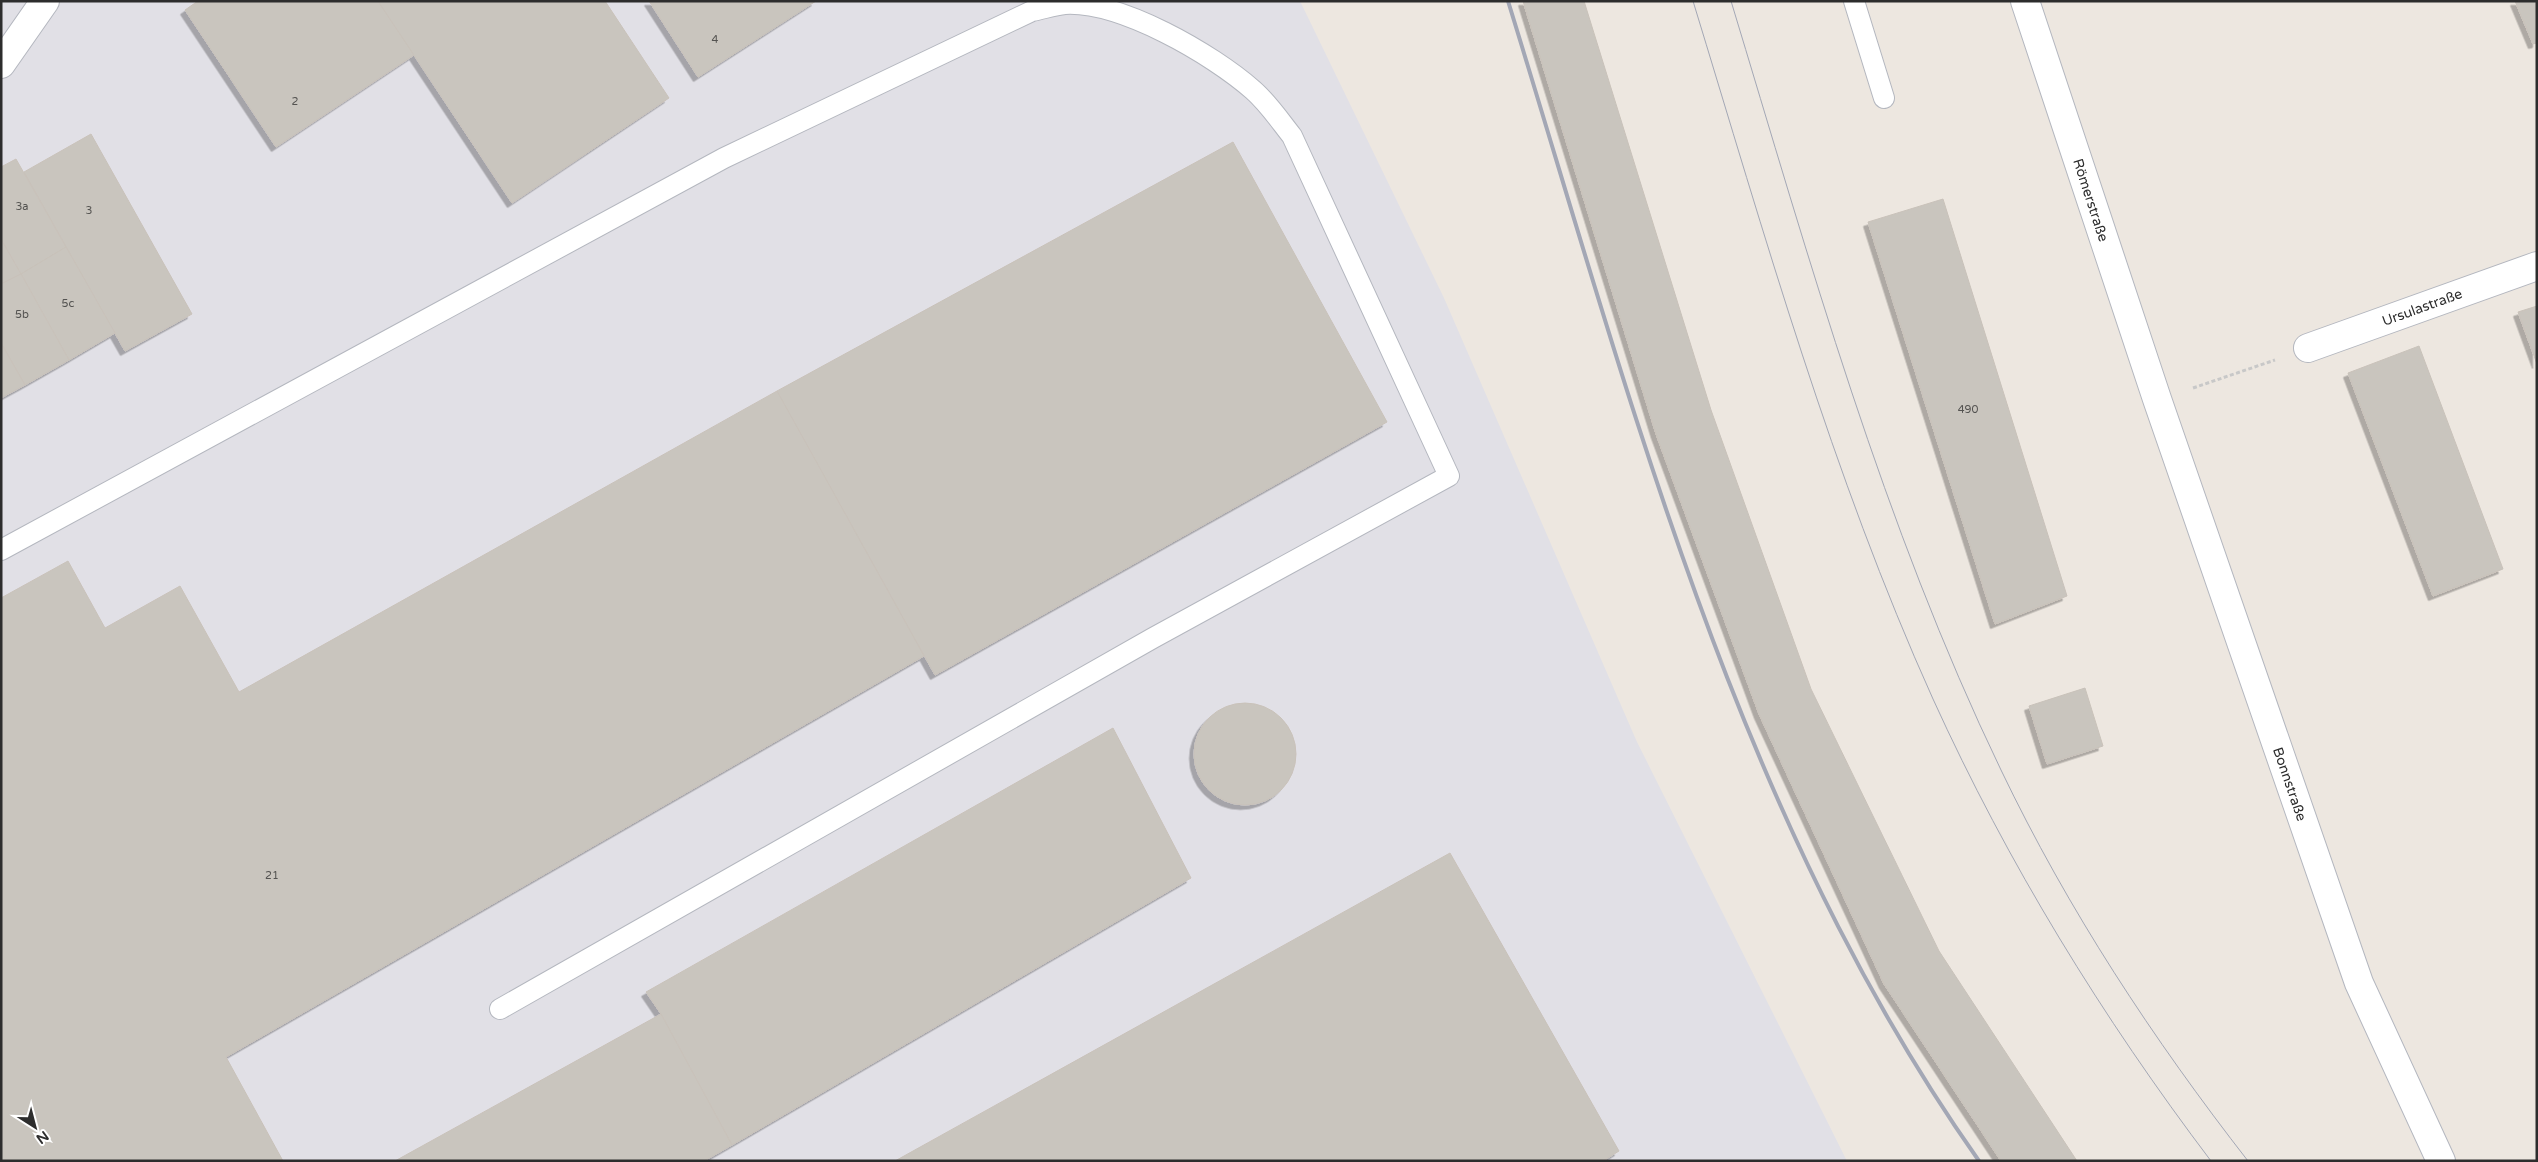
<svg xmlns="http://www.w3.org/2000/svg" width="2538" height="1162" font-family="'Varela Round',sans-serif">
	<defs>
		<filter id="shadow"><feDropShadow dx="-4.5" dy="4.5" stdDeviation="0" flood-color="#0004"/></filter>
	</defs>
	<rect width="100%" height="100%" fill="#ede7e0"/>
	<!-- industrial -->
	<path fill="#e1e0e6" d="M1 1H1300L1444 298 1637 742 1847 1161H1Z"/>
	<!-- building -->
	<g fill="#c9c5be" stroke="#c9c2ba" filter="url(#shadow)">
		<path d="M198 1H378L414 55 276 147 185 10Z"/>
		<path d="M378 1H605L669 98 512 203Z"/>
		<path d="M649 1H816L698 77Z"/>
		<path d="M1523 1H1584L1711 410 1811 689 1939 951 2077 1161H2001L1884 984 1759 714 1656 434Z"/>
		<path d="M2515 1H2537V43L2533 44Z"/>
		<path d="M91 134 192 314 125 351 24 172Z"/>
		<path d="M1233 142 1387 422 935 675 777 391Z"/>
		<path d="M16 159 66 247 21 274 1 239V167Z"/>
		<path d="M1943 199 2067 596 1995 624 1868 222Z"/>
		<path d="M1 239 21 274 1 284Z"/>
		<path d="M66 247 115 333 69 360 21 274Z"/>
		<path d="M21 274 69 360 25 385 1 343V284Z"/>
		<path d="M2537 306V364L2518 312Z"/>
		<path d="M1 343 25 385 1 398Z"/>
		<path d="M2419 346 2503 569 2433 596 2348 373Z"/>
		<path d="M777 391 924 656 226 1057 283 1161H1V598L68 561 105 628 180 586 239 692Z"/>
		<path d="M2085 688 2103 746 2047 764 2029 706Z"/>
		<circle cx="1245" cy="754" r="51"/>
		<path d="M1113 728 1191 878 732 1145 661 1014 646 992Z"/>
		<path d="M1450 853 1619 1151 1603 1161H895Z"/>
		<path d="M661 1014 732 1145 704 1161H395Z"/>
	</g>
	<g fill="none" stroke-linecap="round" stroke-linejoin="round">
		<defs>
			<g id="lane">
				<path d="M1854 1 1884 98"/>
				<path d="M1 550 724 158 1032 11C1043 9 1054 5 1065 4 1121 1 1212 54 1253 90 1268 103 1280 121 1292 136L1449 476 1153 638 500 1009"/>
			</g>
			<g id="street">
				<path d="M1 64 45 1"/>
				<path d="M2308 348 2537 266"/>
			</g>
			<path id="secondary" d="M2025 1 2157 399 2359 983 2441 1161"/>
		</defs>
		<!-- lane casing -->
		<use href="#lane" stroke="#b4b7bf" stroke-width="22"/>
		<!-- street casing -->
		<use href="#street" stroke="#b4b7bf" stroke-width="30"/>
		<!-- secondary casing -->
		<use href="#secondary" stroke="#b4b7bf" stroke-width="30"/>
		<!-- path -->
		<path stroke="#c8c8c8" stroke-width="3" stroke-dasharray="4 2.5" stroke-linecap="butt" d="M2193 388 2275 360"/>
		<!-- lane -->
		<use href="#lane" stroke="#fff" stroke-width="20"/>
		<!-- street -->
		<use href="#street" stroke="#fff" stroke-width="28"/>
		<!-- secondary -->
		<use href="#secondary" stroke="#fff" stroke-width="28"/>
		<!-- tram -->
		<g stroke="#a3a7b5" stroke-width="1">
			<path d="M1693 1C1765 236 1832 475 1933 699 2008 864 2102 1017 2211 1161"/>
			<path d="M1731 1C1810 261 1883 525 2001 770 2068 910 2153 1039 2248 1161"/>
		</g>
		<!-- rail -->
		<path stroke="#a3a7b5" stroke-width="4" d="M1508 1C1631 399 1735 815 1979 1161"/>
	</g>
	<g text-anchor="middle" stroke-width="5" stroke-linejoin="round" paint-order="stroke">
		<!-- number labels -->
		<g font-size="11" fill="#545351">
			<text x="715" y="43">4</text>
			<text x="295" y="105">2</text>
			<text x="22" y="210">3a</text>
			<text x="89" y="214">3</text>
			<text x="68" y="307">5c</text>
			<text x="22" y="318">5b</text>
			<text x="1968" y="413">490</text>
			<text x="272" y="879">21</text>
		</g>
		<!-- street labels -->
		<g font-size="14" fill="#2d2d2d" stroke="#fff">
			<text transform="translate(2091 200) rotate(72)" y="5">Römerstraße</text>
			<text transform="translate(2422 307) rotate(-20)" y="5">Ursulastraße</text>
			<text transform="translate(2290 784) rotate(71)" y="5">Bonnstraße</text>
		</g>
	</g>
	<!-- border -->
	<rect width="2538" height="1162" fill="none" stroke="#2d2d2d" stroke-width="5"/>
	<!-- north arrow -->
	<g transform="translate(35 1127) rotate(144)" stroke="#ffffff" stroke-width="4" paint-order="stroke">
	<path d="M0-4L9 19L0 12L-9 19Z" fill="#2d2d2d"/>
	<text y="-8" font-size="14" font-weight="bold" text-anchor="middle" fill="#2d2d2d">N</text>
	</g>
</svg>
